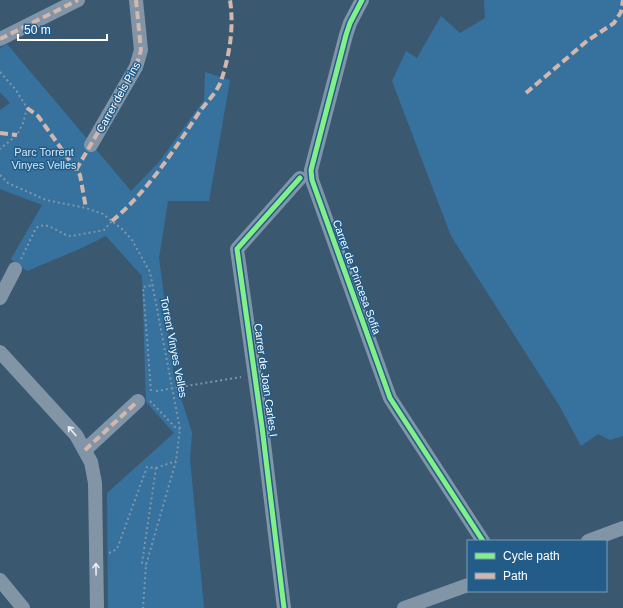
<svg xmlns="http://www.w3.org/2000/svg" width="623" height="608" font-family="Helvetica,sans-serif">
	<rect width="100%" height="100%" fill="#3a5971"/>
	<!-- green -->
	<g fill="#37729e">
		<path d="M484 0H623V436L610 440 598 434 581 446 559 405 451 236 392 81 406 51 417 58 441 16 460 33 485 18Z"/>
		<path d="M7 44 131 191 159 162 204 100 205 72 230 80 209 201H168L159 258 174 376 192 433 190 459 204 608H108L107 493 174 433 146 402 142 276 106 236 84 247 27 271 11 259 42 205 0 189V110L10 103 0 92V48Z"/>
	</g>
	<g fill="none" stroke-linecap="round" stroke-linejoin="round">
		<!-- path -->
		<g stroke="#8195a7" stroke-width="2" stroke-dasharray="2 3" stroke-linecap="butt">
			<path d="M0 72 16 90 27 108 23 123 17 135 0 149"/>
			<path d="M0 175 8 183 46 200 86 208 103 214 122 229 132 240 150 272 180 429 176 461 146 565 143 608"/>
			<path d="M21 259 36 228C48 219 60 236 72 236L104 230 112 221"/>
			<path d="M151 391 143 287 153 285"/>
			<path d="M150 401 176 428 180 429"/>
			<path d="M156 468 176 461"/>
			<path d="M109 553 117 549 147 467 156 468 142 563 146 565"/>
		</g>
		<!-- minor -->
		<g stroke="#8195a7" stroke-width="14">
			<path d="M362 0 350 23 346 35 311 170 312 180 390 398 483 541"/>
			<path d="M0 39 78 0"/>
			<path d="M91 145 136 67 141 50 136 0"/>
			<path d="M0 298 15 269"/>
			<path d="M0 352 76 435 91 462 95 483 97 608"/>
			<path d="M85 450 138 401"/>
			<path d="M588 541 623 528"/>
			<path d="M0 580 23 608"/>
			<path d="M284 608 262 427 237 249 300 178"/>
			<path d="M404 608 468 585"/>
		</g>
		<!-- path-bridge -->
		<path stroke="#8195a7" stroke-width="2" stroke-dasharray="2 3" stroke-linecap="butt" d="M156 391 241 377"/>
		<!-- quiet -->
		<g stroke="#d1b7ad" stroke-width="4" stroke-dasharray="8 4" stroke-linecap="butt">
			<path d="M0 39 78 0"/>
			<path d="M526 93 587 41 614 23 621 12 623 0"/>
			<path d="M27 108 38 116 80 175 86 208"/>
			<path d="M0 133 17 135"/>
			<path d="M76 170 136 67 141 50 136 0"/>
			<path d="M112 221C148 191 174 150 200 111 207 102 219 90 222 78 230 53 234 26 230 0"/>
			<path d="M85 450 138 401"/>
		</g>
		<defs>
			<g id="cycleway">
				<path d="M362 0 350 23 346 35 311 170 312 180 390 398 483 541"/>
				<path d="M284 608 262 427 237 249 300 178"/>
			</g>
		</defs>
		<!-- cycleway casing -->
		<use href="#cycleway" stroke="#235c88" stroke-width="8"/>
		<!-- cycleway -->
		<use href="#cycleway" stroke="#82f089" stroke-width="5"/>
	</g>
	<!-- one-way arrows -->
	<defs><path id="oneway-shaft" d="M-6 0H5M1.5-3L5.5 0L1.5 3" fill="none" stroke-width="1.6" stroke-linecap="round" stroke-linejoin="round"/></defs>
	<g stroke="#eceff2">
		<use href="#oneway-shaft" transform="translate(72 431) rotate(-130)"/>
		<use href="#oneway-shaft" transform="translate(96 569) rotate(-91)"/>
	</g>
	<g text-anchor="middle" stroke-width="3" stroke-linejoin="round" paint-order="stroke">
		<!-- street labels -->
		<g font-size="11" fill="#fff" stroke="#235c88">
			<text transform="translate(118 97) rotate(-61)" y="4">Carrer dels Pins</text>
			<text transform="translate(357 277) rotate(70)" y="4">Carrer de Princesa Sofía</text>
			<text transform="translate(174 347) rotate(79)" y="4">Torrent Vinyes Velles</text>
			<text transform="translate(266 380) rotate(82)" y="4">Carrer de Joan Carles I</text>
		</g>
		<!-- park labels -->
		<g font-size="11" fill="#d2e8f7" stroke="#235c88">
			<text x="44" y="156">Parc Torrent<tspan x="44" dy="13">Vinyes Velles</tspan></text>
		</g>
	</g>
	<!-- legend -->
	<rect x="467" y="540" width="140" height="52" fill="#235c88" stroke="#7b9db8"/>
	<rect x="475" y="553" width="20" height="6" fill="#82f089" stroke="#7b9db8"/>
	<text x="503" y="560" font-size="12" fill="#ffffff">Cycle path</text>
	<rect x="475" y="573" width="20" height="6" fill="#d1b7ad" stroke="#7b9db8"/>
	<text x="503" y="580" font-size="12" fill="#ffffff">Path</text>
	<!-- scale -->
	<path d="M18 34v6h89v-6" fill="none" stroke="#ffffff" stroke-width="2"/>
	<text x="24" y="34" font-size="12" fill="#ffffff" stroke="#235c88" stroke-width="3" paint-order="stroke">50 m</text>
</svg>
